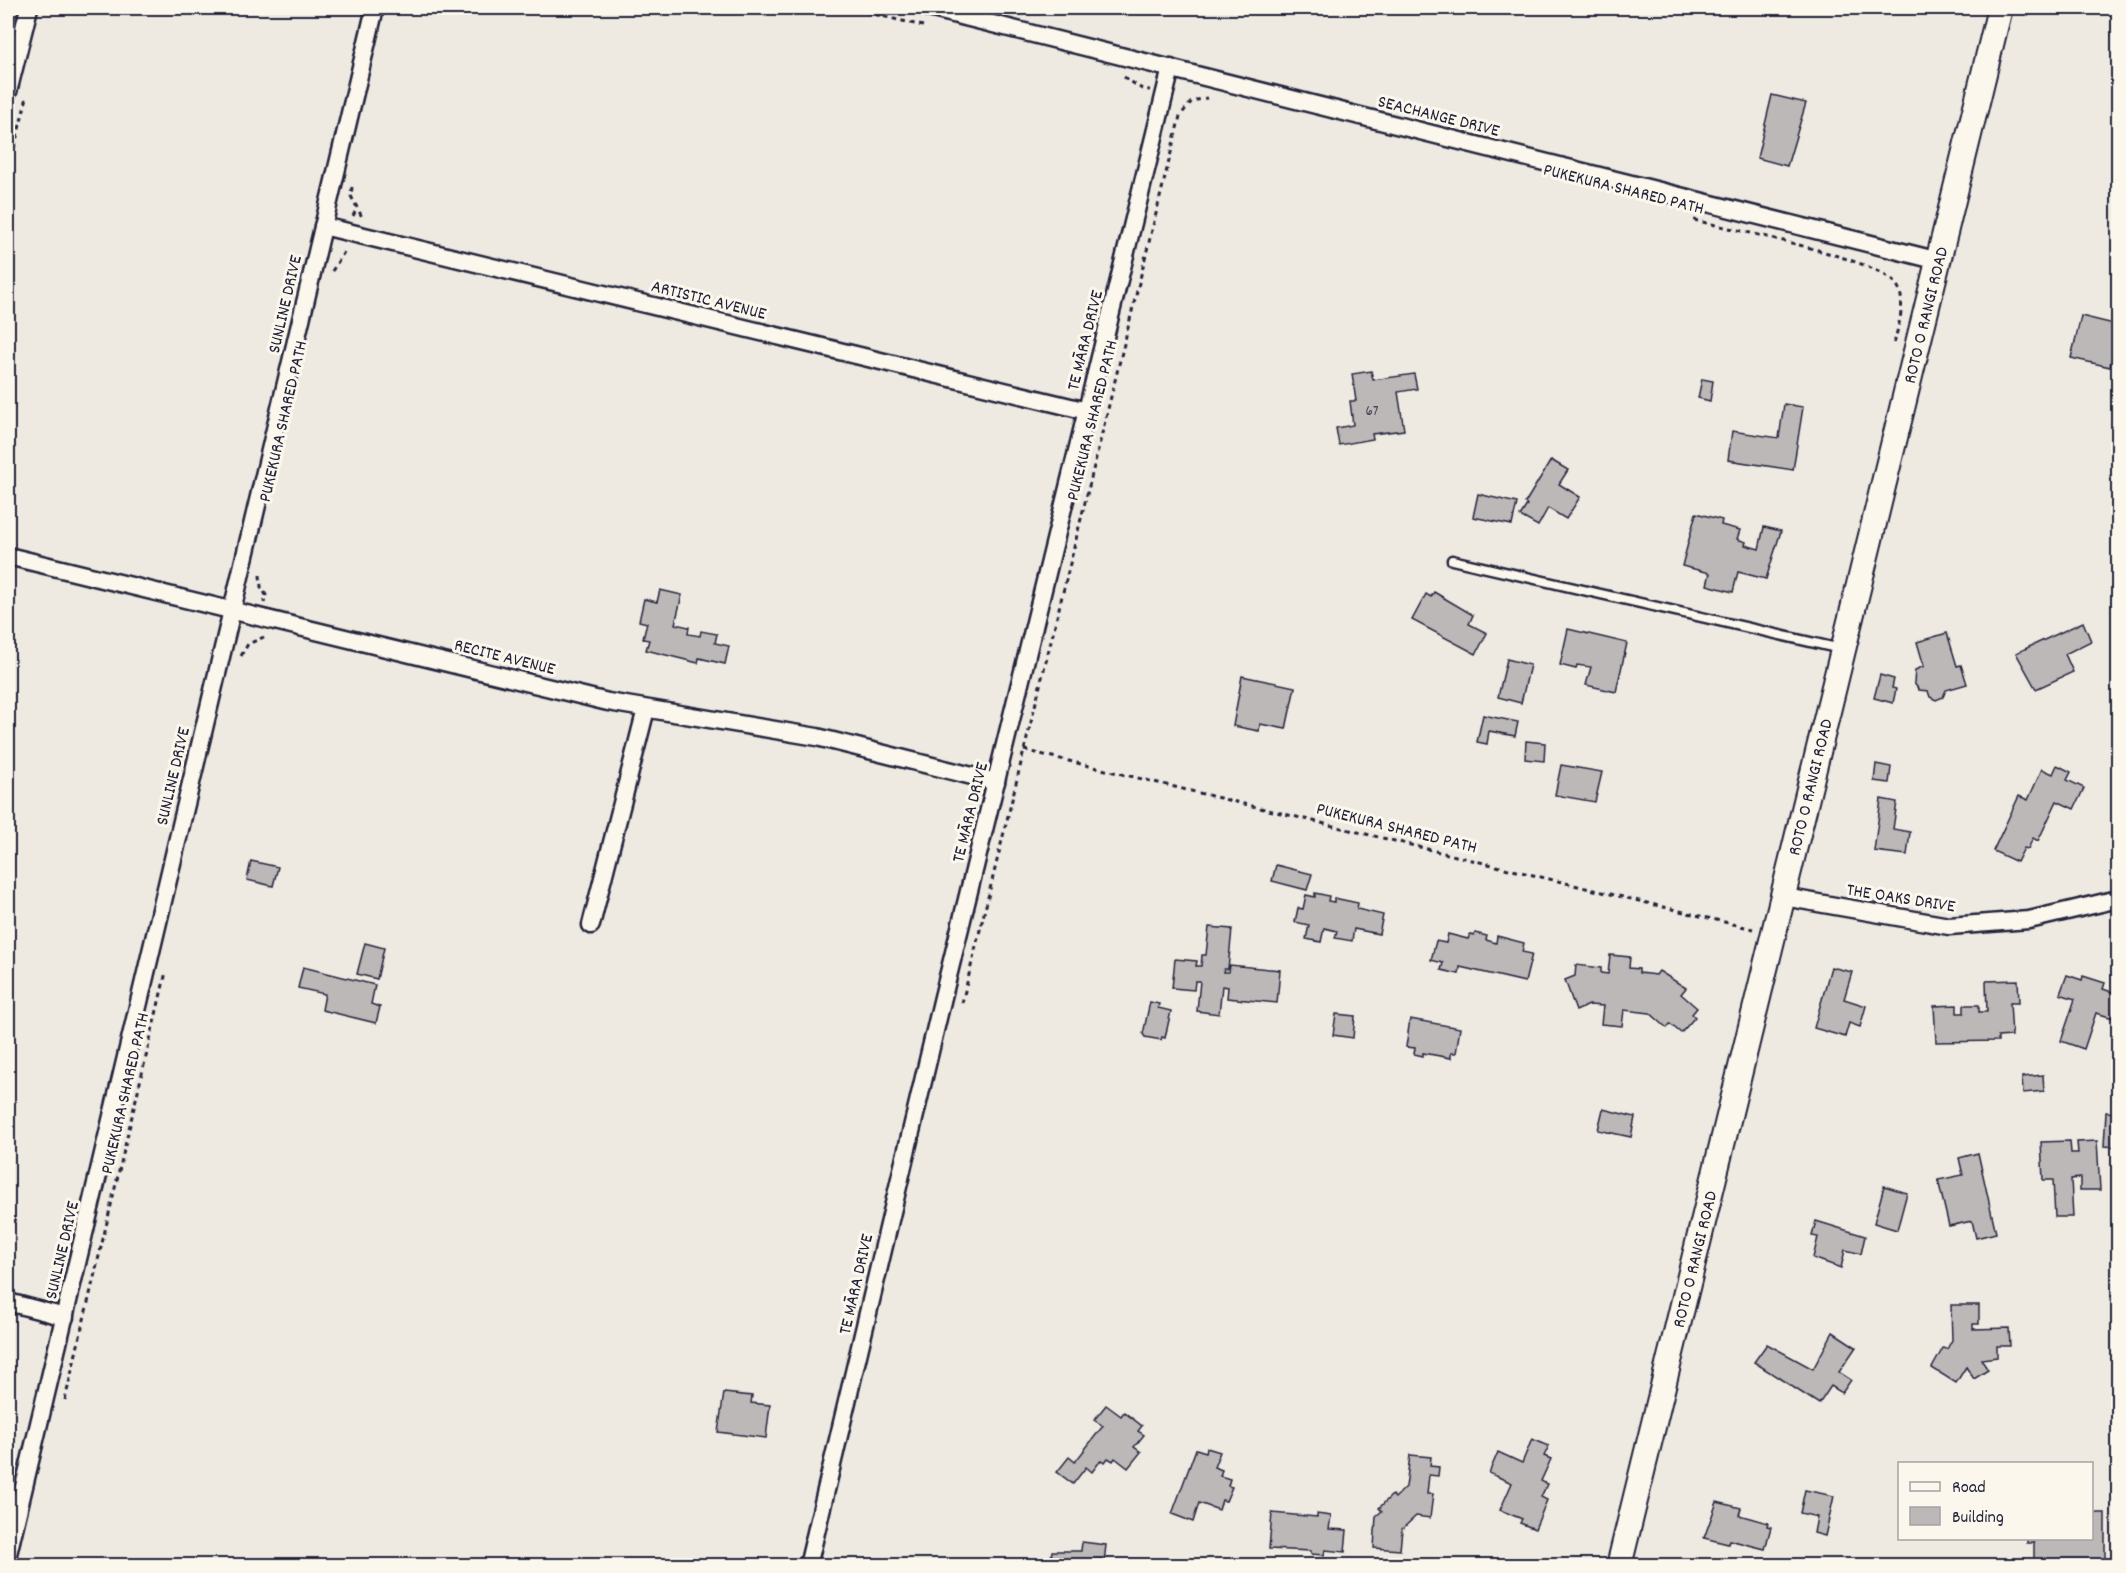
<svg xmlns="http://www.w3.org/2000/svg" width="2126" height="1573" font-family="Dekko,sans-serif">
	<rect width="100%" height="100%" fill="#eeeae2"/>
	<filter id="ink" filterUnits="userSpaceOnUse"><feTurbulence type="fractalNoise" baseFrequency=".0167" numOctaves="2"/><feDisplacementMap in="SourceGraphic" scale="12" xChannelSelector="R" yChannelSelector="G"/><feConvolveMatrix kernelMatrix="1 2 1 2 8 2 1 2 1" color-interpolation-filters="sRGB"/></filter>
	<g filter="url(#ink)">
		<!-- building -->
		<g fill="#bcb8b8" stroke="#22223b" stroke-width="1.5">
			<path d="M1772 95 1806 103 1787 166 1757 158Z"/>
			<path d="M2081 316 2118 325 2110 367 2071 358Z"/>
			<path d="M1371 371 1373 380 1414 374 1417 389 1398 392 1404 430 1372 434 1373 439 1339 445 1336 428 1353 425 1350 401H1356L1352 374Z"/>
			<path d="M1702 379 1713 381 1710 401 1698 398Z"/>
			<path d="M1784 404 1803 407 1793 470 1728 460 1732 431 1779 438Z"/>
			<path d="M1551 460 1568 470 1559 484 1580 497 1566 519 1548 508 1538 526 1520 516 1527 505 1525 503Z"/>
			<path d="M1478 494 1517 503 1512 525 1473 517Z"/>
			<path d="M1696 513 1722 520 1721 525 1740 530 1737 539 1746 542 1745 545 1759 549 1764 527 1781 531 1766 579 1738 572 1733 592 1707 585 1710 573 1682 566Z"/>
			<path d="M660 590 682 595 675 624 689 627 688 634 700 636 701 631 717 634 715 643 729 646 725 664 699 658 698 663 646 650 649 640 643 639 647 623 639 621 644 599 657 602Z"/>
			<path d="M1434 592 1473 615 1469 624 1487 633 1476 654 1412 620 1426 594 1431 597Z"/>
			<path d="M2083 622 2091 641 2065 654 2073 672 2036 689 2016 653Z"/>
			<path d="M1568 629 1627 643 1616 692 1586 685 1591 667 1577 665 1576 669 1560 665Z"/>
			<path d="M1947 633 1957 666 1961 665 1967 684 1946 690 1943 697 1936 700 1930 697 1928 691 1919 690 1914 683 1915 670 1924 666 1917 642Z"/>
			<path d="M1507 659 1530 665 1521 703 1498 697Z"/>
			<path d="M1880 675 1894 679 1892 688 1896 689 1893 703 1874 698Z"/>
			<path d="M1242 676 1295 687 1286 729 1260 724 1259 731 1233 726Z"/>
			<path d="M1483 715 1518 722 1515 736 1489 731 1487 744 1477 742Z"/>
			<path d="M1526 741 1545 743 1544 761 1525 759Z"/>
			<path d="M1876 764 1891 767 1889 783 1874 781Z"/>
			<path d="M1561 765 1602 772 1595 802 1555 795Z"/>
			<path d="M2057 765 2071 772 2067 780 2084 788 2074 809 2057 801 2038 841 2033 838 2028 849 2024 848 2017 862 1993 851 2019 796 2028 800 2042 769 2053 774Z"/>
			<path d="M1881 799 1897 802 1893 829 1910 832 1907 855 1874 851Z"/>
			<path d="M251 861 278 867 273 886 247 880Z"/>
			<path d="M1276 865 1312 874 1307 890 1272 881Z"/>
			<path d="M1315 893 1329 896 1328 901 1334 902V898L1358 903 1357 909 1383 915 1379 934 1354 929 1352 941 1335 938 1337 931 1324 928 1321 942 1306 939 1309 925 1295 922 1298 908 1303 909 1306 895 1315 897Z"/>
			<path d="M1209 927 1232 929 1228 969H1224L1223 972H1229L1230 965 1280 970 1277 1003 1227 998 1228 987 1222 986 1219 1014 1197 1011 1200 981H1195L1194 990 1172 988 1175 959 1197 961 1196 966H1201L1202 955H1206Z"/>
			<path d="M1475 933 1487 936 1486 940 1496 943 1497 936 1524 943 1522 952 1532 954 1525 982 1460 967 1459 974 1441 970 1443 963 1431 960 1436 941 1446 943 1448 934 1468 939 1470 934 1474 935Z"/>
			<path d="M365 943 384 948 377 979 357 974Z"/>
			<path d="M1610 955 1630 957 1629 968 1639 969V973L1656 975 1659 971 1686 988 1681 994 1697 1008 1692 1014 1695 1017 1681 1033 1670 1024 1667 1028 1650 1013 1624 1010 1622 1026 1601 1024 1603 1006 1589 1005 1576 1011 1565 980 1575 976 1576 965 1601 968V973L1608 974Z"/>
			<path d="M303 967 375 985 371 1004 380 1007 376 1023 322 1010 325 994 298 988Z"/>
			<path d="M1831 967 1852 972 1844 999 1866 1006 1860 1027 1849 1023 1845 1037 1814 1028Z"/>
			<path d="M2067 975 2082 980 2083 976 2105 983 2103 989 2118 994 2113 1018 2096 1013 2084 1049 2061 1041 2075 999 2060 994Z"/>
			<path d="M2018 980 2019 1003H2010L2012 1036 1998 1037V1041L1936 1042 1934 1006 1957 1005V1013H1964V1005H1979V1012H1987L1986 981Z"/>
			<path d="M1150 1002 1159 1004 1158 1008 1171 1011 1165 1038 1162 1037 1161 1040 1145 1037 1143 1034Z"/>
			<path d="M1336 1014 1355 1016 1353 1038 1333 1035Z"/>
			<path d="M1410 1019 1460 1028 1456 1053H1451V1058L1423 1053V1056L1414 1054 1415 1048 1406 1047Z"/>
			<path d="M2043 1075 2044 1091 2023 1093 2022 1077Z"/>
			<path d="M1603 1109 1635 1117 1631 1137 1598 1130Z"/>
			<path d="M2106 1112 2118 1113V1147L2104 1146Z"/>
			<path d="M2070 1141 2071 1153H2078L2077 1142 2097 1141 2100 1190H2080V1178L2071 1179 2073 1217H2055L2053 1180H2043L2041 1142Z"/>
			<path d="M1978 1153 1996 1233 1976 1238 1972 1221 1949 1226 1938 1180 1963 1175 1959 1158Z"/>
			<path d="M1884 1186 1907 1193 1897 1230 1874 1223Z"/>
			<path d="M1816 1221 1865 1236 1861 1254 1845 1250 1841 1268 1813 1258 1818 1237 1812 1236Z"/>
			<path d="M1951 1305H1979V1324H1973V1329L2009 1328 2010 1346H1997V1357L1981 1359 1988 1370 1974 1379 1966 1367 1956 1383 1932 1368 1943 1348 1947 1349 1952 1340Z"/>
			<path d="M1833 1332 1856 1347 1839 1372 1851 1380 1842 1393 1831 1386 1819 1404 1754 1362 1767 1344 1813 1369Z"/>
			<path d="M724 1393 752 1396 751 1403 770 1405 766 1438 718 1432Z"/>
			<path d="M1106 1405 1121 1416 1124 1412 1142 1426 1138 1431 1144 1435 1134 1447 1141 1452 1128 1468 1115 1458 1113 1461 1108 1458 1105 1462 1101 1460 1092 1472 1086 1467 1073 1484 1057 1472 1069 1457 1075 1462 1103 1426 1094 1420Z"/>
			<path d="M1532 1439 1549 1446 1544 1456 1551 1459 1541 1481 1547 1484 1541 1497 1547 1500 1535 1529 1520 1523 1522 1519 1500 1510 1512 1483 1489 1473 1498 1452 1522 1463Z"/>
			<path d="M1207 1448 1220 1452 1214 1467 1222 1470 1220 1476 1230 1479 1228 1486 1232 1487 1226 1501 1222 1500 1219 1510 1199 1503 1193 1522 1172 1514 1196 1449 1206 1452Z"/>
			<path d="M1410 1455 1431 1457 1430 1466 1439 1467 1438 1476 1429 1475 1427 1494H1433L1430 1518 1416 1516 1402 1529 1400 1550 1374 1548 1376 1516 1382 1511 1379 1508 1392 1495 1395 1498 1406 1487Z"/>
			<path d="M1805 1490 1834 1496 1825 1536 1814 1533 1817 1517 1800 1513Z"/>
			<path d="M1717 1502 1741 1508 1739 1515 1768 1523 1767 1526 1771 1527 1765 1549 1729 1540 1728 1544 1704 1538Z"/>
			<path d="M1272 1513 1317 1517V1514L1331 1516 1329 1529 1347 1530 1345 1552 1325 1550 1324 1555 1311 1554V1551L1269 1549Z"/>
			<path d="M2092 1513H2105V1566H2034V1543H2027V1538H2092Z"/>
			<path d="M1082 1542 1106 1545 1104 1562 1115 1563V1566H1050L1052 1551H1081Z"/>
		</g>
		<g fill="none" stroke-linecap="round" stroke-linejoin="round">
			<defs>
				<path id="lane" d="M1452 560 1841 649"/>
				<g id="street">
					<path d="M929 8 1939 261"/>
					<path d="M8 92 29 8"/>
					<path d="M323 226 1087 411"/>
					<path d="M8 556 608 702 817 737 996 782"/>
					<path d="M1784 897 1949 926 2029 920 2118 899"/>
					<path d="M591 925 646 709"/>
					<path d="M8 1302 65 1317"/>
					<path d="M8 1554 375 8"/>
					<path d="M808 1566 943 997 1171 68"/>
				</g>
				<g id="secondary">
					<path id="s1" d="M1619 1566 2000 8"/>
				</g>
			</defs>
			<!-- lane casing -->
			<use href="#lane" stroke="#22223b" stroke-width="13"/>
			<!-- street casing -->
			<use href="#street" stroke="#22223b" stroke-width="21"/>
			<!-- secondary casing -->
			<use href="#secondary" stroke="#22223b" stroke-width="28"/>
			<!-- path -->
			<g stroke="#22223b" stroke-width="3" stroke-dasharray="4.5 4.5" stroke-linecap="butt">
				<path d="M849 8 923 26"/>
				<path d="M1124 77 1142 89 1150 90"/>
				<path d="M8 173 27 97"/>
				<path d="M352 187 351 196 362 217"/>
				<path d="M353 216 356 210"/>
				<path d="M1694 220C1730 229 1882 259 1897 285 1907 302 1898 326 1894 344"/>
				<path d="M332 271 346 249"/>
				<path d="M260 575 261 587 266 595 264 603"/>
				<path d="M241 656 248 644 264 637"/>
				<path d="M1024 750 1753 929"/>
				<path d="M962 1003 1180 116 1192 101 1207 98"/>
				<path d="M65 1400 166 972"/>
				<path d="M25 1566 26 1558"/>
			</g>
			<!-- lane -->
			<use href="#lane" stroke="#fbf7ec" stroke-width="8"/>
			<!-- street -->
			<use href="#street" stroke="#fbf7ec" stroke-width="16"/>
			<!-- secondary -->
			<use href="#secondary" stroke="#fbf7ec" stroke-width="24"/>
		</g>
	</g>
	<g text-anchor="middle" stroke-width="6" stroke-linejoin="round" paint-order="stroke">
		<!-- number labels -->
		<g font-size="15" fill="#48485a">
			<text x="1372" y="415">67</text>
		</g>
		<!-- street labels -->
		<g font-size="18" fill="#22223b" stroke="#fbf7ec">
			<text transform="translate(1439 115) rotate(14)" y="6">SEACHANGE DRIVE</text>
			<text transform="translate(1624 188) rotate(14)" y="6">PUKEKURA SHARED PATH</text>
			<text transform="translate(709 299) rotate(14)" y="6">ARTISTIC AVENUE</text>
			<text transform="translate(284 304) rotate(-77)" y="6">SUNLINE DRIVE</text>
			<text dy="6" stroke="none"><textPath href="#s1" startOffset="1288">ROTO O RANGI ROAD</textPath></text>
			<text transform="translate(1084 340) rotate(-76)" y="6">TE MĀRA DRIVE</text>
			<text transform="translate(1091 420) rotate(-76)" y="6">PUKEKURA SHARED PATH</text>
			<text transform="translate(282 421) rotate(-77)" y="6">PUKEKURA SHARED PATH</text>
			<text transform="translate(505 656) rotate(14)" y="6">RECITE AVENUE</text>
			<text transform="translate(172 776) rotate(-77)" y="6">SUNLINE DRIVE</text>
			<text dy="6" stroke="none"><textPath href="#s1" startOffset="802">ROTO O RANGI ROAD</textPath></text>
			<text transform="translate(969 812) rotate(-76)" y="6">TE MĀRA DRIVE</text>
			<text transform="translate(1397 827) rotate(14)" y="6">PUKEKURA SHARED PATH</text>
			<text transform="translate(1901 897) rotate(9)" y="6">THE OAKS DRIVE</text>
			<text transform="translate(124 1093) rotate(-77)" y="6">PUKEKURA SHARED PATH</text>
			<text transform="translate(61 1250) rotate(-77)" y="6">SUNLINE DRIVE</text>
			<text dy="6" stroke="none"><textPath href="#s1" startOffset="316">ROTO O RANGI ROAD</textPath></text>
			<text transform="translate(855 1284) rotate(-77)" y="6">TE MĀRA DRIVE</text>
		</g>
	</g>
	<!-- margin -->
	<rect width="2126" height="1573" fill="none" stroke="#fbf7ec" stroke-width="30"/>
	<rect x="15" y="15" width="2096" height="1543" fill="none" stroke="#22223b" stroke-width="2" filter="url(#ink)"/>
	<!-- legend -->
	<rect x="1898" y="1462" width="195" height="78" fill="#fbf7ec" stroke="#a4a2a5" stroke-width="1.5"/>
	<rect x="1910" y="1482" width="30" height="9" fill="#fbf7ec" stroke="#a4a2a5" stroke-width="1.5"/>
	<text x="1952" y="1492" font-size="18" fill="#22223b">Road</text>
	<rect x="1910" y="1507" width="30" height="18" fill="#bcb8b8" stroke="#a4a2a5" stroke-width="1.5"/>
	<text x="1952" y="1522" font-size="18" fill="#22223b">Building</text>
</svg>
